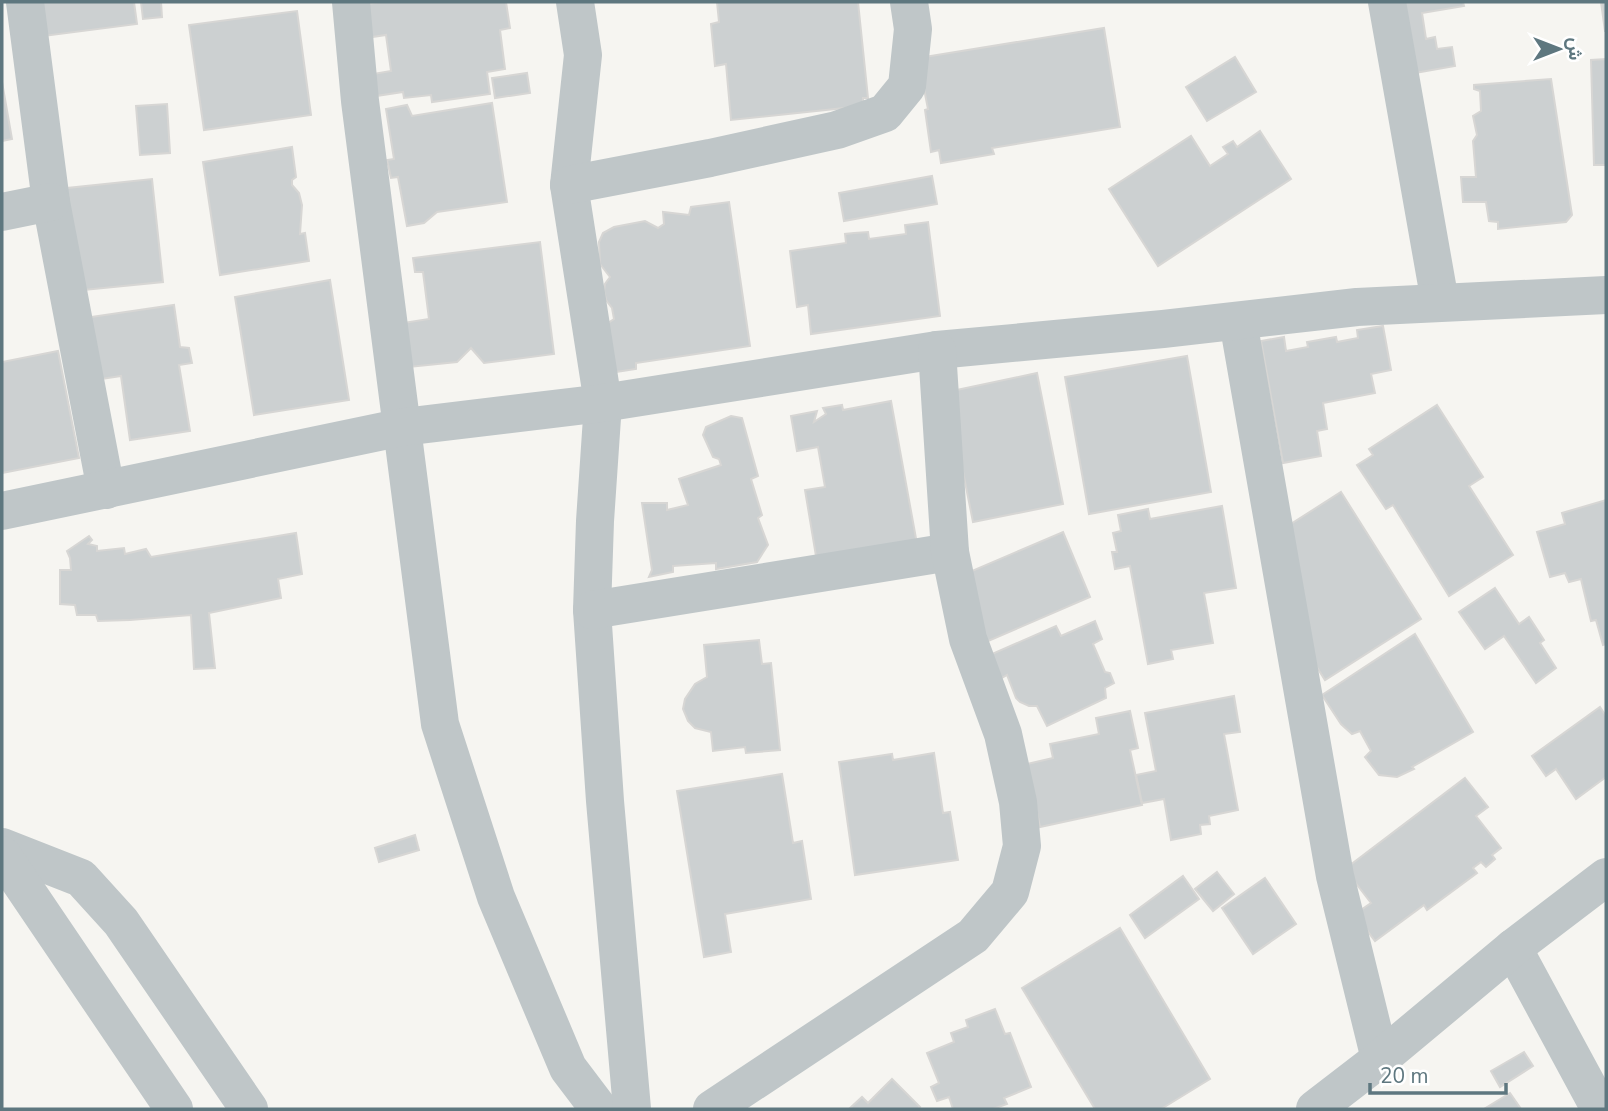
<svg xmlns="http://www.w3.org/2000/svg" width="1608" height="1111" font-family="'Nunito Sans',Vazirmatn,sans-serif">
	<rect width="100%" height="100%" fill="#f6f5f1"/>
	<!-- building -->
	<g fill="#ccd0d1" stroke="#d7d6d4" stroke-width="2">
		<path d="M39 2H134L137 24 44 36Z"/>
		<path d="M141 2H161L162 17 143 19Z"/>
		<path d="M382 2H506L510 28 500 30 505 69 487 72 490 94 432 102 431 95 404 98 403 92 376 96 373 74 391 71 386 35 372 37 366 4Z"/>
		<path d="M717 2H858L868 98H863V106L731 120 726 64 715 66 711 24 719 22Z"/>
		<path d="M1397 2H1463L1464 6 1422 13 1426 39 1435 37 1437 49 1452 47 1455 66 1409 74Z"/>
		<path d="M1601 2H1606V31H1605Z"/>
		<path d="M297 11 311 115 204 130 189 25Z"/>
		<path d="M1104 28 1120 127 992 148 994 154 941 163 939 150 931 152 925 110 928 109 918 58Z"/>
		<path d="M1235 57 1256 92 1207 121 1186 87Z"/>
		<path d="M1606 59V165H1594L1591 60Z"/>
		<path d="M527 73 530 93 495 98 492 78Z"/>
		<path d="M1551 79 1572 215 1566 222 1498 229V222L1489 221 1486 202H1463L1461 177H1476L1473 141 1477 135 1473 116 1481 111 1480 91 1474 89V85Z"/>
		<path d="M2 82 12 139 2 141Z"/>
		<path d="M492 103 507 202 437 212 424 223 407 226 398 177 391 178 387 160 394 159 386 109 407 105 412 116Z"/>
		<path d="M167 104 170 153 140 155 136 106Z"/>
		<path d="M1260 131 1291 179 1158 266 1109 189 1191 136 1210 166 1228 154 1223 147 1233 141 1237 147Z"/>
		<path d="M292 147 296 177 292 180V185L299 193 302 205 300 234 305 233 309 261 220 275 203 162Z"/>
		<path d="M932 176 937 204 844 221 839 193Z"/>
		<path d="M152 179 163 282 74 291 58 189Z"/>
		<path d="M729 202 750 346 636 363V369L609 373 602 327 614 319 612 308 606 300 604 291 605 284 610 277 600 264 599 242 603 233 614 227 645 221 658 228 664 224 663 212 689 215 691 207Z"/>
		<path d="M928 222 940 316 811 334 808 305 797 307 790 251 846 243 845 234 854 233 868 232 869 239 906 234 905 225Z"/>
		<path d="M540 242 554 354 484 363 471 348 457 362 409 367 403 323 429 319 423 272H415L413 258Z"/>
		<path d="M330 280 349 400 254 415 235 297Z"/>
		<path d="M174 305 180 347 189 348 192 363 179 365 190 431 130 440 121 376 102 379 84 318Z"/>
		<path d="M1383 326 1391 370 1371 374 1375 393 1323 403 1327 429 1317 431 1321 456 1283 463 1261 341 1284 337 1286 351 1308 347 1307 342 1336 337 1337 342 1358 338 1357 330Z"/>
		<path d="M58 351 79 458 2 473V362Z"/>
		<path d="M1187 356 1211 492 1089 514 1065 377Z"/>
		<path d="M1037 373 1063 504 973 522 947 392Z"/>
		<path d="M891 401 917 544 817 562 805 490 825 487 818 447 797 451 791 416 817 411 814 422 826 414 823 408 842 405 843 410Z"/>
		<path d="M1437 405 1483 477 1469 486 1513 555 1449 596 1393 505 1386 509 1357 465 1373 455 1369 449Z"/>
		<path d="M731 416 742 418 758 476 751 479 762 515 758 518 768 545 757 562 716 569V563L673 566V572L649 577 652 570 642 503H667V510L688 505 679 479 721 465 719 459 713 457 703 435 706 427Z"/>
		<path d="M1341 492 1421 619 1325 680 1306 650 1283 529Z"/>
		<path d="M1606 500V644L1603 645 1596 620 1591 621 1581 579 1569 582 1565 573 1550 577 1537 532 1565 524 1562 513Z"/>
		<path d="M1222 506 1236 588 1204 593 1213 643 1171 650 1173 659 1148 664 1130 566 1115 569 1112 552H1117L1113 533 1121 531 1118 515 1148 509 1150 519Z"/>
		<path d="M1063 532 1090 597 986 642 958 577Z"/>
		<path d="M296 533 302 574 278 579 281 598 209 613 215 668 194 669 191 615 130 620 98 621 96 615H77L75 605 60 604V570H71L70 558 67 551 89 536 92 540 88 544 97 546V551L124 548 125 554 146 549 151 557Z"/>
		<path d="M1495 588 1519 624 1529 617 1544 640 1540 643 1556 668 1536 683 1504 636 1485 649 1459 612Z"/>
		<path d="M1095 621 1102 639 1093 644 1105 672 1110 673 1114 683 1105 688 1106 698 1047 726 1037 706H1029L1020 702 1016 698 1007 675 1000 679 992 654 1056 626 1061 636Z"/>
		<path d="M1415 634 1473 732 1412 767 1414 769 1397 777 1379 775 1365 757 1371 751 1360 731 1352 734 1341 724 1322 695Z"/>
		<path d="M759 640 762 664 771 663 780 750 746 753 745 747 713 751 711 732 695 728 688 721 683 709 685 699 695 684 707 677 704 645Z"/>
		<path d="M1234 696 1240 732 1224 734 1238 810 1209 816 1210 824 1200 825 1201 834 1171 840 1164 799 1142 803 1136 775 1156 771 1145 713Z"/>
		<path d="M1600 707 1606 716V777L1576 799 1556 769 1546 776 1532 756Z"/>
		<path d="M1130 711 1138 748 1130 750 1142 805 1040 827 1027 764 1053 758 1050 744 1099 734 1096 718Z"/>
		<path d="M934 753 943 813 950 812 958 860 855 875 839 762 892 754 893 760Z"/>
		<path d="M782 774 793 843 802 841 811 899 725 914 731 952 704 957 677 791Z"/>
		<path d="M1465 778 1488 807 1476 816 1501 848 1492 855 1495 859 1486 867 1481 862 1473 868 1477 873 1427 910 1424 905 1375 941 1355 914 1371 903 1345 869Z"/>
		<path d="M415 835 419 850 379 862 375 848Z"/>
		<path d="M1217 872 1234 894 1213 911 1195 889Z"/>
		<path d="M1183 876 1199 899 1145 938 1130 915Z"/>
		<path d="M1265 878 1296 924 1253 954 1222 908Z"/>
		<path d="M1120 928 1210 1079 1161 1109H1095L1022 988Z"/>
		<path d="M995 1009 1005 1034 1010 1033 1031 1087 1004 1098 1007 1104 993 1109H953L949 1097 937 1101 931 1087 939 1083 927 1053 954 1042 951 1033 968 1027 966 1020Z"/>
		<path d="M1524 1052 1533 1066 1500 1087 1491 1071Z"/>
		<path d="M892 1079 920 1107 918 1109H849L862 1097 868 1103Z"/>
		<path d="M1510 1093 1521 1109H1484Z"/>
	</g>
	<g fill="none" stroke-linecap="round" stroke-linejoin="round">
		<!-- minor -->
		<g stroke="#bfc6c8" stroke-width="38">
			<path d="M25 2 51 202 106 490"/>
			<path d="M351 2 360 101 440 724 496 897 568 1068 599 1109"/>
			<path d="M575 2 583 55 569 185 603 403 595 521 592 610 605 801 632 1109"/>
			<path d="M1387 2 1440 302"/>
			<path d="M569 185 710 158 837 130 885 113 907 86 913 29 909 2"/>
			<path d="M2 212 51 202"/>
			<path d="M1238 321 1335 876 1380 1059"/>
			<path d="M2 511 403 427 603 403 937 350 1163 329 1357 307 1606 295"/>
			<path d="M592 610 950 552"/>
			<path d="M2 847 81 878 121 922 249 1109"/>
			<path d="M2 855 174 1109"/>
			<path d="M1513 948 1600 1109"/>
			<path d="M712 1109 973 936 1010 892 1022 846 1018 802 1003 734 968 639 950 552 937 350"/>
			<path d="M1315 1109 1380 1059 1513 948 1606 877"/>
		</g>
	</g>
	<!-- border -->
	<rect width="1608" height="1111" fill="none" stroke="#5e777f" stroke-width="7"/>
	<!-- north arrow -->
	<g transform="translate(1559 49) rotate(90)" stroke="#ffffff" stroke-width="5" paint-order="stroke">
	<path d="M0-5L12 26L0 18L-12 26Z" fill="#5e777f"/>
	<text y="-10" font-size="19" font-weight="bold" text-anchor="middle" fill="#5e777f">ش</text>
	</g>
	<!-- scale -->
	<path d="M1370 1083v10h136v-10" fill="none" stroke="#5e777f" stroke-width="3.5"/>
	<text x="1380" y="1083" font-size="21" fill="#5e777f" stroke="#ffffff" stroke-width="5" paint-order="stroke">20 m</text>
</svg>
